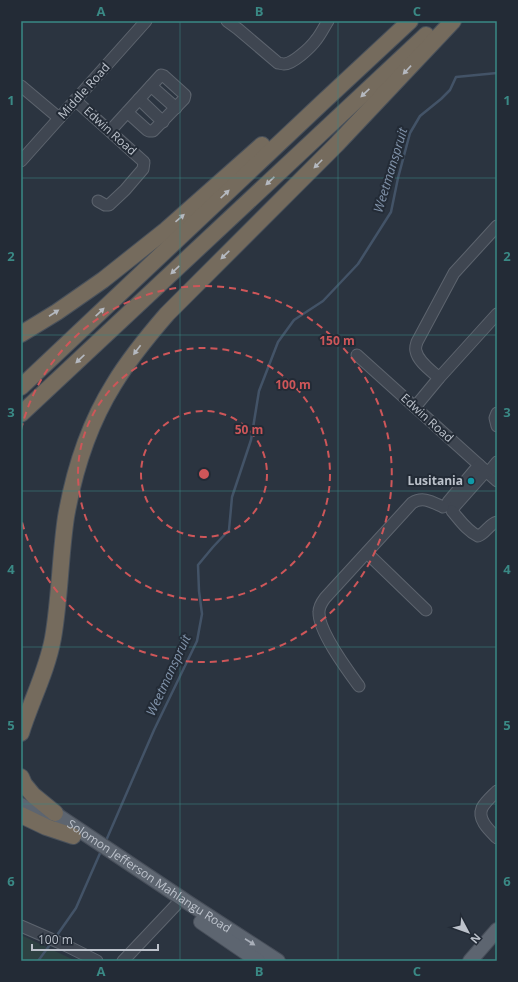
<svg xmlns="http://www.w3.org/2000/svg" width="518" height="982" font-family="'Open Sans',sans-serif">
	<rect width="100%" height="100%" fill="#2b3440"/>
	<!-- green -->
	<path fill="#2e4142" d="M21 935 76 961H21Z"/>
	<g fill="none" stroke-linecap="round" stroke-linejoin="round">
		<!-- stream -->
		<g stroke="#435367" stroke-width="2.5">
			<path d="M105 843 154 730 197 641 202 614 199 591 198 565 213 547 229 530 232 497 251 440 259 391 278 342 294 320 323 301 358 264 391 212 398 178 410 133 420 116 441 99 450 90 456 77 497 73"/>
			<path d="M55 938 76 908 101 851"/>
			<path d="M38 961 52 942"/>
		</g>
		<defs>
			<g id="minor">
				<path d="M227 21 238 29 278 63C279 63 283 64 284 64 293 64 311 47 316 40 321 34 324 27 328 21"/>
				<path d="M21 86 59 118"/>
				<path d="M151 86 176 108"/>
				<path d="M139 99 163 122"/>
				<path d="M75 100 144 162 143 169 125 190 109 205H105L98 201"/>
				<path d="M110 131 161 75 164 76 185 95 184 99 153 131H149L147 130 127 112"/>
				<path d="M21 161 146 21"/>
				<path d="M357 355 497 481"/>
				<path d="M439 378C432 371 418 362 416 351 415 348 416 345 417 342L454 273 497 226"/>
				<path d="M415 407 439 378 497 314"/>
				<path d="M497 413 495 418 497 426"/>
				<path d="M488 473 497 462"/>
				<path d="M448 502 479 465"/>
				<path d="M454 507 486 471"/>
				<path d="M452 511C459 519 467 531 478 536 486 533 489 524 497 522"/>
				<path d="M367 553 426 610"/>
				<path d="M359 686C348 671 318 631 319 612 319 607 322 602 325 598L412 503C423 496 432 502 443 507"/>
				<path d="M497 791C492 796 485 802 482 808 477 820 490 831 497 838"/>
				<path d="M21 926 67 946 97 961"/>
				<path d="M123 961 176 905"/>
			</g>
			<g id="major">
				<path d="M21 805 45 819"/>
				<path id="s1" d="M45 807 187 902 278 961"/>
				<path d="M201 922 258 961"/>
				<path d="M470 961 497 930"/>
			</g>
			<g id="highway">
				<path d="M21 334 57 312 103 280 166 230 262 145"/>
				<path d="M21 387 323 102 410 21"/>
				<path d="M21 414 426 35"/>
				<path d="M21 733C31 701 47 671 53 638 60 598 60 557 66 517 74 471 89 424 114 384 129 359 148 336 167 314L336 145 453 21"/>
				<path d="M21 777 24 784 33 795 55 813"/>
				<path d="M21 815 46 827 73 836"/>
			</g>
		</defs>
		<!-- minor casing -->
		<use href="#minor" stroke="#5d646e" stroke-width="13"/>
		<!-- major casing -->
		<use href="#major" stroke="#484f5a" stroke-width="16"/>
		<!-- highway casing -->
		<use href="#highway" stroke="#49515b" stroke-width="18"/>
		<!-- minor -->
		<use href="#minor" stroke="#3f4651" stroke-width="11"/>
		<!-- major -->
		<use href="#major" stroke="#5d6570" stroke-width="14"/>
		<!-- highway -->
		<use href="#highway" stroke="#756b5d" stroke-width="16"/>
	</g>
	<!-- one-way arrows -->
	<defs><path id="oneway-solid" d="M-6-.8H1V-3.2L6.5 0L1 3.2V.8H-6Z"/></defs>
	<g fill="#b5b9c0">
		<use href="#oneway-solid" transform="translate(407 70) rotate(133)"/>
		<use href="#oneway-solid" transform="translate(365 93) rotate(137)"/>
		<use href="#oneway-solid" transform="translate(318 164) rotate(135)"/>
		<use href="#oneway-solid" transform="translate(270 181) rotate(137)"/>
		<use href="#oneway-solid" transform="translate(225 194) rotate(-43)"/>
		<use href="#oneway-solid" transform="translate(180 218) rotate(-41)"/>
		<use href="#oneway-solid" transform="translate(225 255) rotate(136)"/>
		<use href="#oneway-solid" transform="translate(175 270) rotate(137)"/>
		<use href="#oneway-solid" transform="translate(100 312) rotate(-43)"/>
		<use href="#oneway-solid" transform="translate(54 313) rotate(-33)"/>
		<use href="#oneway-solid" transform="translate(137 350) rotate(127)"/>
		<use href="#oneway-solid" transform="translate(80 359) rotate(137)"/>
	</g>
	<use fill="#a9afb9" href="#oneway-solid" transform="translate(250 942) rotate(33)"/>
	<!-- grid -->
	<path fill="none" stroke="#3a8985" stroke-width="1" stroke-opacity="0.55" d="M180 21V961M338 21V961M21 178H497M21 335H497M21 491H497M21 647H497M21 804H497"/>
	<!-- distance rings -->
	<g fill="none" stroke="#ce5659" stroke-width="2" stroke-dasharray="7 5">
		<circle cx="204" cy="474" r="63"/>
		<circle cx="204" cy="474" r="126"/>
		<path d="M21 430A188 188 0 1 1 21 518"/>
	</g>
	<!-- markers -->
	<circle fill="#0f9aa8" stroke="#232b36" stroke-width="1.5" cx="471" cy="481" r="4"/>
	<g text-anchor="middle" stroke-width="4" stroke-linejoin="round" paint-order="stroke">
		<!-- street labels -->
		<g font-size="12" fill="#bcc2cb" stroke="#232b36">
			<text transform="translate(84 91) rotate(-48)" y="4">Middle Road</text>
			<text transform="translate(110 131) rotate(42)" y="4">Edwin Road</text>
			<text transform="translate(427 418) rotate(42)" y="4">Edwin Road</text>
			<text dy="4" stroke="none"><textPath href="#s1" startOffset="125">Solomon Jefferson Mahlangu Road</textPath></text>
		</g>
		<!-- poi labels -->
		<g font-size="12" font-weight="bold" fill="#bcc2cb" stroke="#232b36" text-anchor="end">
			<text x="463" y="485">Lusitania</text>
		</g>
		<!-- water labels -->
		<g font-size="13" font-style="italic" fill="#8193aa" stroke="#232b36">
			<text transform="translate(390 170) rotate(-73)" y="5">Weetmanspruit</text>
			<text transform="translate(168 675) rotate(-65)" y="5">Weetmanspruit</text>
		</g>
	</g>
	<circle cx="204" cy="474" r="6" fill="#ce5659" stroke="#232b36" stroke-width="2"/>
	<g font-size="12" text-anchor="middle" font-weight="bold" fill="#ce5659" stroke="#232b36" stroke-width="4" stroke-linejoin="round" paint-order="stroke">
		<text x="337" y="345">150 m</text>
		<text x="293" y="389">100 m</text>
		<text x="249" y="434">50 m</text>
	</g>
	<!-- border -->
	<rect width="518" height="982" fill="none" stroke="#232b36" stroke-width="44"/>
	<!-- north arrow -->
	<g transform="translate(468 932) rotate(131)" stroke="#232b36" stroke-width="3" paint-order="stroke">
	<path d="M0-3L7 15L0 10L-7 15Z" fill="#bcc2cb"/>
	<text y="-6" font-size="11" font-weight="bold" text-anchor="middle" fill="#bcc2cb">N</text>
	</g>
	<!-- scale -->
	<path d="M32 944v6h126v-6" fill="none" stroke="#bcc2cb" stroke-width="2"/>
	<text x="38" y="944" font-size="12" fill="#bcc2cb" stroke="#232b36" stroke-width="3" paint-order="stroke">100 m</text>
	<rect x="22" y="22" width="474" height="938" fill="none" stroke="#3a8985" stroke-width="1.5"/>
	<g font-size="13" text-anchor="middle" font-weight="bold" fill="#3a8985">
		<text x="101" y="16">A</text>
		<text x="259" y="16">B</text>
		<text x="417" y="16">C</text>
		<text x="11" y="105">1</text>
		<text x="507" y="105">1</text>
		<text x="11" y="261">2</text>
		<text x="507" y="261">2</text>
		<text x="11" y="417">3</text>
		<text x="507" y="417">3</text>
		<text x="11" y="574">4</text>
		<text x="507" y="574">4</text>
		<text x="11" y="730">5</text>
		<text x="507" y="730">5</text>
		<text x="11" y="886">6</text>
		<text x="507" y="886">6</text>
		<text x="101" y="976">A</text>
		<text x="259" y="976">B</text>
		<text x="417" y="976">C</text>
	</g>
</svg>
